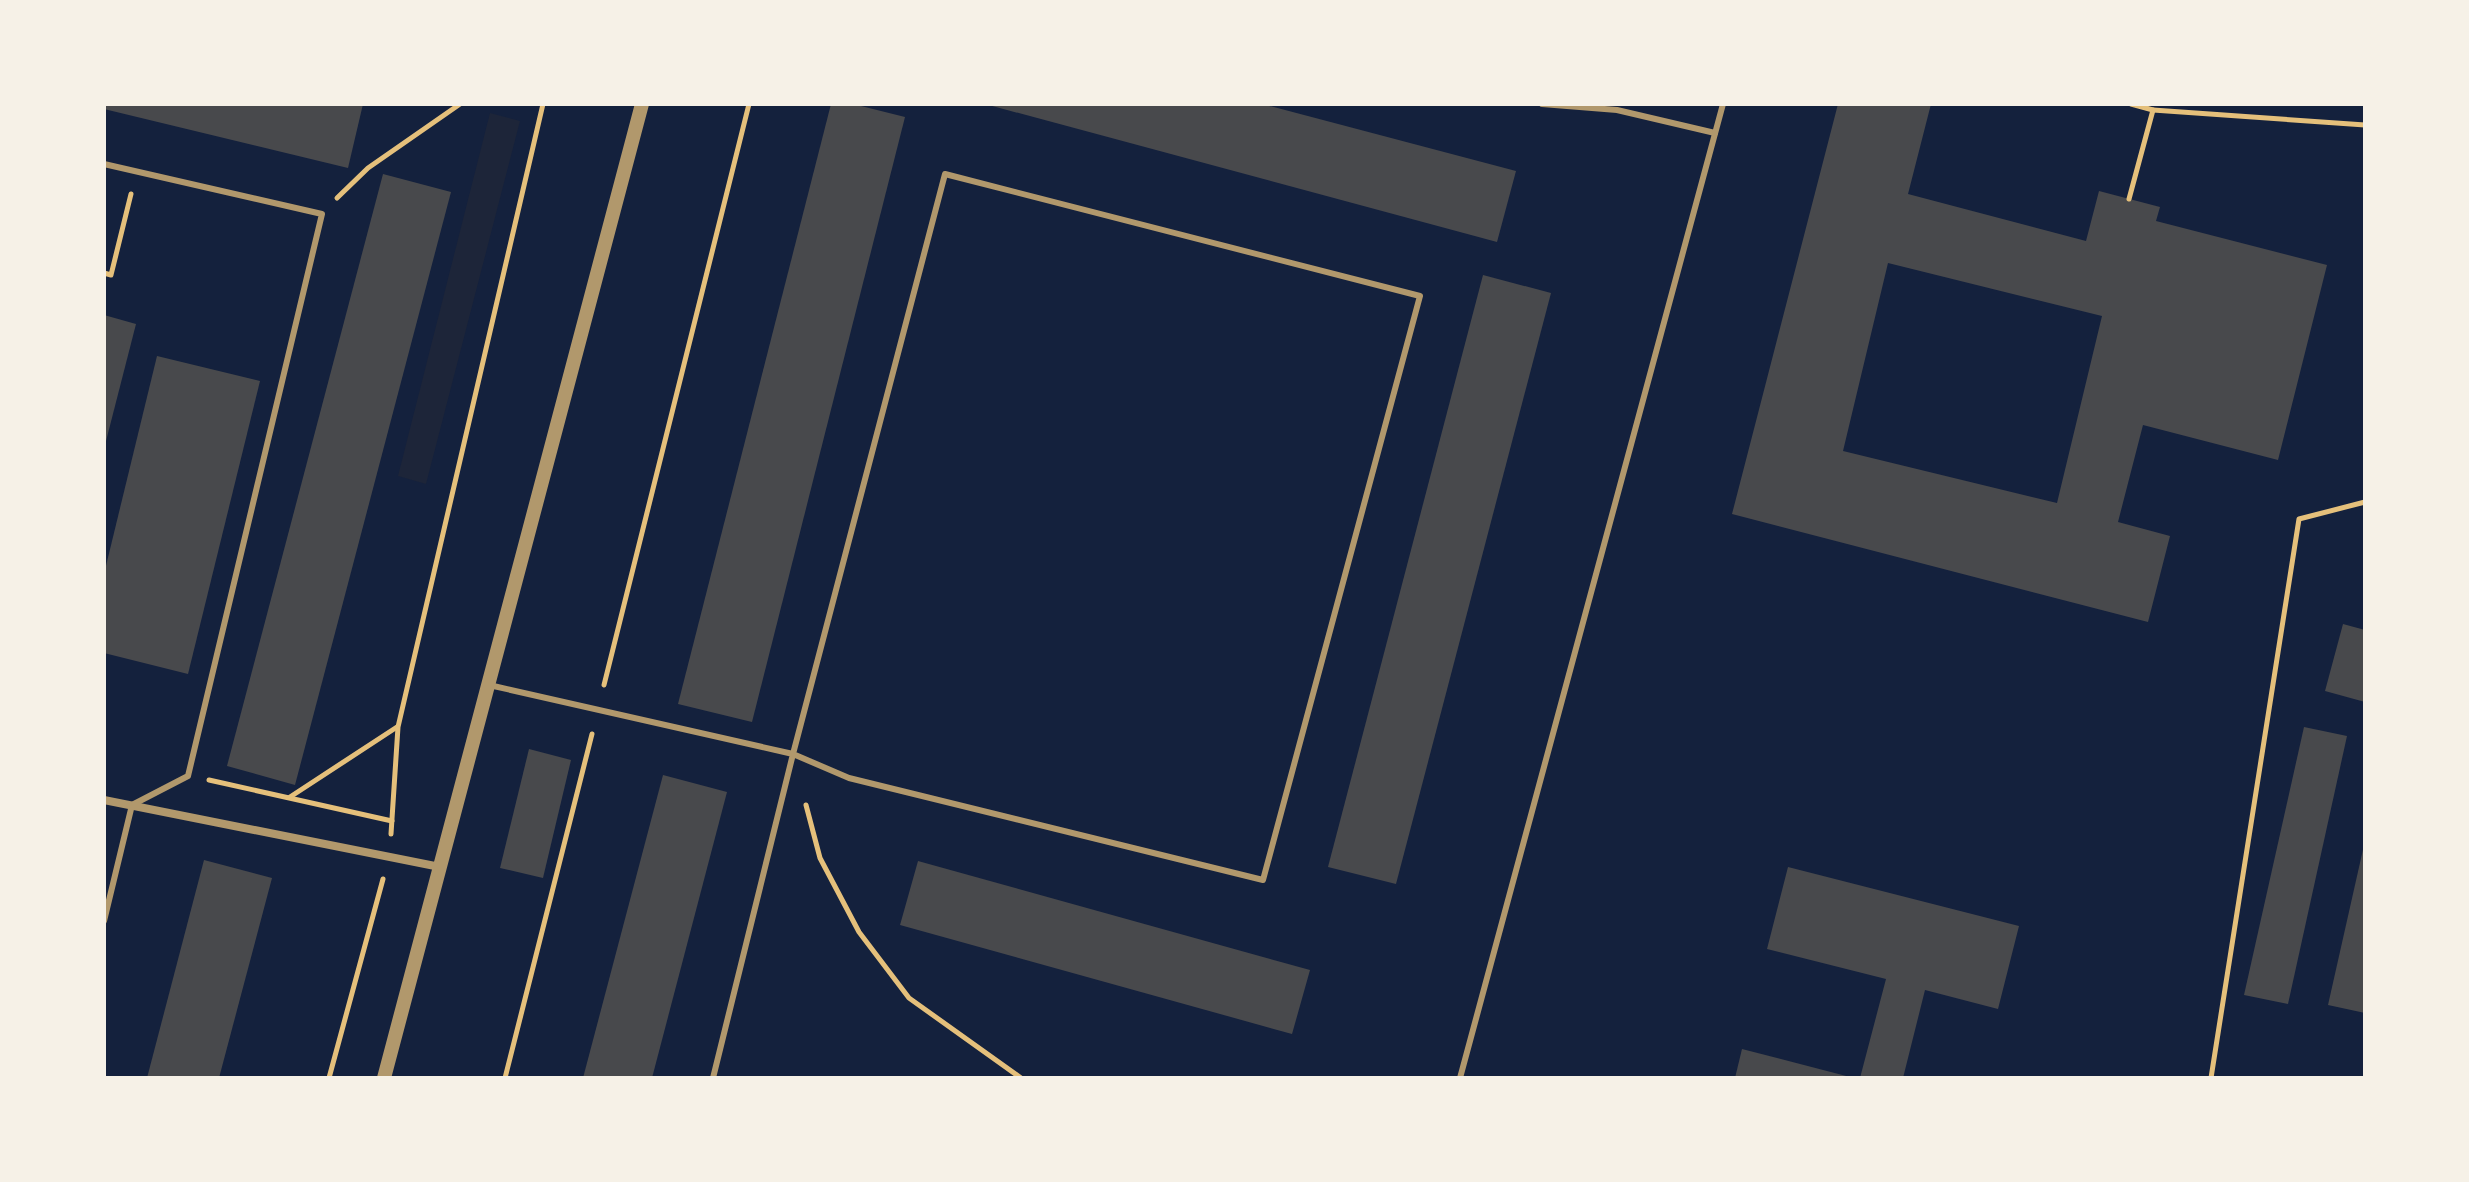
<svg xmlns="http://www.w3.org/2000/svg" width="2469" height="1182" font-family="Lora,serif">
	<rect width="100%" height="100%" fill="#14213d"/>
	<!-- green -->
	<path fill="#1d2539" d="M490 113 520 121 426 484 398 476Z"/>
	<!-- building -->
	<g fill="#48494c" fill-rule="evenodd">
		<path d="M104 104H363L348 168 104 109Z"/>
		<path d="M831 104H853L905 117 752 722 678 704Z"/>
		<path d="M985 104H1262L1516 171 1497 242Z"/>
		<path d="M1838 104H1931L1908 194 2086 241 2099 191 2160 207 2156 221 2327 265 2278 460 2143 425 2118 522 2170 536 2148 622 1732 514ZM1888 263 2102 316 2057 503 1843 451Z"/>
		<path d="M383 174 451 192 295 785 227 766Z"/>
		<path d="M1483 275 1551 293 1396 884 1328 867Z"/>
		<path d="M104 315 136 324 105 445H104Z"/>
		<path d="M157 356 260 381 188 674 104 653V574Z"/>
		<path d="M2343 624 2365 630V702L2325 691Z"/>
		<path d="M2304 727 2347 736 2288 1004 2244 995Z"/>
		<path d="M529 749 571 760 543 878 500 868Z"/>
		<path d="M663 775 727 792 652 1078H583Z"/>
		<path d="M2364 845H2365V1013L2328 1005Z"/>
		<path d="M204 860 272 878 219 1078H147Z"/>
		<path d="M918 861 1310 970 1292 1034 900 925Z"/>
		<path d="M1788 867 2019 926 1998 1009 1925 990 1903 1078H1860L1886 979 1767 949Z"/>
		<path d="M1742 1049 1850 1077V1078H1735Z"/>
	</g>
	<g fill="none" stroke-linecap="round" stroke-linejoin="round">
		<!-- path -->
		<g stroke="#e5c07b" stroke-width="5">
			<path d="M2153 110 2365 125"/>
			<path d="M337 198 368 168 460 104"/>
			<path d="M2129 199 2153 110 2131 104"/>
			<path d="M104 273 111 275 131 194"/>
			<path d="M604 685 749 104"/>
			<path d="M209 780 392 821"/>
			<path d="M290 797 397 727"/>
			<path d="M806 805 820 858 859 932 909 998 1021 1078"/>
			<path d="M391 834 398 727 543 104"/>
			<path d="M329 1078 383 879"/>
			<path d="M505 1078 592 734"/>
			<path d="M2211 1078 2299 519 2365 502"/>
		</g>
		<!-- service -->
		<g stroke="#b1986c" stroke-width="6">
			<path d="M1542 104 1617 110 1715 133"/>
			<path d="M104 164 322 214 188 776 132 805 104 921"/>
			<path d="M489 685 793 754 945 174 1420 296 1263 880 849 778 793 754 713 1078"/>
			<path d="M1460 1078 1723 104"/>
		</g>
		<!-- minor -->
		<path stroke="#b1986c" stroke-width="8" d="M104 800 440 867"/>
		<!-- tertiary -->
		<path stroke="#b1986c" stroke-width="14" d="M384 1078 642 104"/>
	</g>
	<!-- border -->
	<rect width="2469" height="1182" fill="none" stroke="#f6f1e7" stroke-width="212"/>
</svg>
